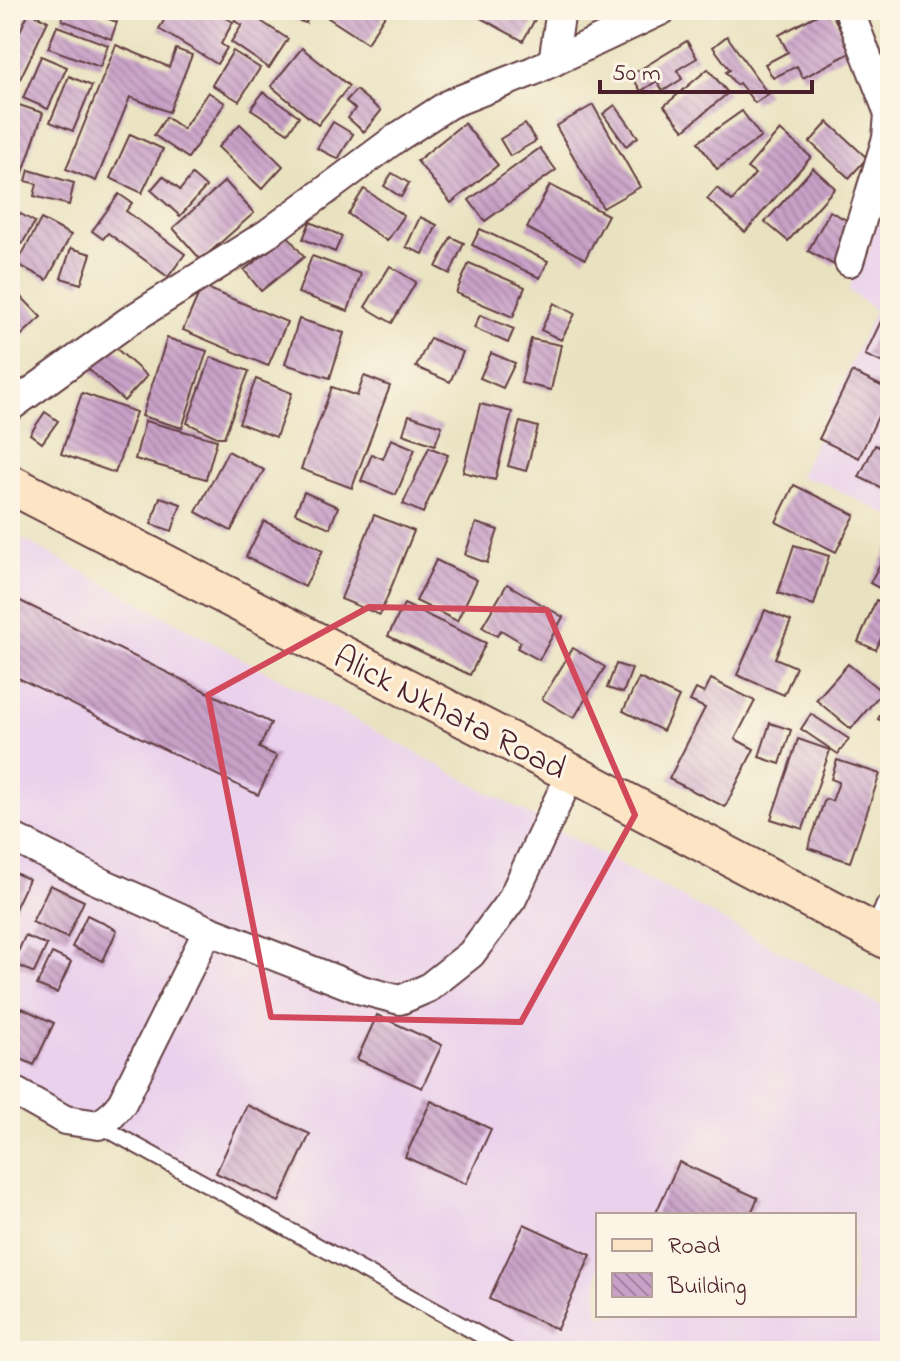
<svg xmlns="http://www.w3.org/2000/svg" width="900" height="1361" font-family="'Indie Flower',sans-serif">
	<defs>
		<pattern id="building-back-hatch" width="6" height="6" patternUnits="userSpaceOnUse" patternTransform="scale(2)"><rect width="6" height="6" fill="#c9a1c8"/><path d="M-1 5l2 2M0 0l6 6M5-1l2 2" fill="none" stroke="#a583a3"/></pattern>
	</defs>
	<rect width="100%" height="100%" fill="#fcf5e5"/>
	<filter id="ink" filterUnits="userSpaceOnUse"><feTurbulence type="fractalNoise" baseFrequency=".0125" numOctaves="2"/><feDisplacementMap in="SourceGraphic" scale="16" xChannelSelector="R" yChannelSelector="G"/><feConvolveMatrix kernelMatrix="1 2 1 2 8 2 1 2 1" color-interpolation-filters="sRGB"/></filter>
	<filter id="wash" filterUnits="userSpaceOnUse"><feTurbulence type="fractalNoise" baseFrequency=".006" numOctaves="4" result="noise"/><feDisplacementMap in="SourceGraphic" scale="32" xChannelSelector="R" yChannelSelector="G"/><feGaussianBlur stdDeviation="1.8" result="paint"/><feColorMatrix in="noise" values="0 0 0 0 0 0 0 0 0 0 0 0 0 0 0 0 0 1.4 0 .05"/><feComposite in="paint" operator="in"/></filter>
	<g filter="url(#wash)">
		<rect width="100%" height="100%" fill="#e9e2c0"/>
		<!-- built -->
		<g fill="#ead1ec" fill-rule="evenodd">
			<path d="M890 210V516L822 482 799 478 875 310 849 291 854 275 869 252 872 232Z"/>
			<path d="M10 532 890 1011V1351H520L10 1080ZM598 1215H854V1315H598Z"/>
		</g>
		<g id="blocks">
			<!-- building -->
			<g fill="url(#building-back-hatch)">
				<path d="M65 10H85L117 22 111 39 62 20Z"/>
				<path d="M170 10H213L233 22 221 44 227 48 217 64 159 29Z"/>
				<path d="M226 10H244L288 39 269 68 231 42 242 25 234 21 237 17Z"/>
				<path d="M296 10H310L306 23 293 19Z"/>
				<path d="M316 10H376L385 15 367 43Z"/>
				<path d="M466 10H531L538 14 523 41Z"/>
				<path d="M826 10H830L852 52 803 78 797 66 773 78 765 64 788 52 779 35Z"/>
				<path d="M29 12 48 21 19 81 10 76V52Z"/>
				<path d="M57 26 108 45 100 67 48 48Z"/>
				<path d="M727 36 768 94 755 103 739 83 736 85 726 72 730 70 713 47Z"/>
				<path d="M687 41 697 58 677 70 682 79 663 91 657 81 641 91 631 75Z"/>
				<path d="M116 45 169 67 176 49 192 55 169 112 130 97 96 181 66 169Z"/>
				<path d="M302 48 349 86 318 125 271 86Z"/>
				<path d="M233 51 260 68 239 101 212 85Z"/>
				<path d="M41 56 67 67 48 109 23 98Z"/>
				<path d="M708 69 728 93 684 130 664 106Z"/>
				<path d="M69 76 92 86 73 131 50 122Z"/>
				<path d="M356 90 381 111 364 132 348 118 355 109 346 101Z"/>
				<path d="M208 92 225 103 188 158 154 135 166 117 183 129Z"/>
				<path d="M263 92 299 116 288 133 251 109Z"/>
				<path d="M10 102 43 113 12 205 10 204Z"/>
				<path d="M593 105 640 187 603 208 556 126Z"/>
				<path d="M615 105 638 137 626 146 603 114Z"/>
				<path d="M742 111 761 137 717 169 698 142Z"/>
				<path d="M333 122 353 134 338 159 317 148Z"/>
				<path d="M828 122 867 158 849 178 810 142Z"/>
				<path d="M464 123 498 165 451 203 417 161Z"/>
				<path d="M240 124 283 166 262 189 218 147Z"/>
				<path d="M525 124 536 141 510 156 500 139Z"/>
				<path d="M780 130 811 157 745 232 707 199 717 188 732 201 755 174 747 168Z"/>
				<path d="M130 134 163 149 142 193 110 178Z"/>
				<path d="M540 148 556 170 485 221 469 200Z"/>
				<path d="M813 168 835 188 788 241 765 222Z"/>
				<path d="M29 170 74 183 69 205 34 196 37 184 26 181Z"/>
				<path d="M392 173 409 183 401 197 384 186Z"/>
				<path d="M192 175 206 187 180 216 151 190 163 176 180 190Z"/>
				<path d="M225 181 254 213 201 260 173 228Z"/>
				<path d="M550 185 608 215 585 259 527 228Z"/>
				<path d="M364 189 404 216 387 241 348 214Z"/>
				<path d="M119 194 132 203 126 211 185 254 168 277 108 233 103 239 92 231Z"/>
				<path d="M10 208 35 222 22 244 10 237Z"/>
				<path d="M830 211 855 225 834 265 808 251Z"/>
				<path d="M420 217 437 225 423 254 406 247Z"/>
				<path d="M41 219 71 235 47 280 17 264Z"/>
				<path d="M310 222 342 236 335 252 303 239Z"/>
				<path d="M480 229 548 261 540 278 472 245Z"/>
				<path d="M288 236 304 257 261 291 244 270Z"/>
				<path d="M451 237 464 243 450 274 436 267Z"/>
				<path d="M71 248 91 254 81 284 61 278Z"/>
				<path d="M312 256 361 274 348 311 298 293Z"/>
				<path d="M469 263 525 287 513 317 456 293Z"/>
				<path d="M390 266 416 282 392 323 365 307Z"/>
				<path d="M10 285 41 317 13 343 10 340Z"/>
				<path d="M202 286 287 322 268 366 183 330Z"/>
				<path d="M890 302V366L865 355Z"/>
				<path d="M554 303 575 314 561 340 541 330Z"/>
				<path d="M480 315 514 329 508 343 474 328Z"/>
				<path d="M299 319 344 333 330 378 285 364Z"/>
				<path d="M167 338 207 351 182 428 142 416Z"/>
				<path d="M430 338 463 352 450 382 416 367Z"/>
				<path d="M531 339 561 345 551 390 521 383Z"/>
				<path d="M108 341 147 376 124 401 85 366Z"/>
				<path d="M491 353 515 363 503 388 480 378Z"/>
				<path d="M211 357 249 371 224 437H217L187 423Z"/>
				<path d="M852 372 890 390 859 458 819 439Z"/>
				<path d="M364 376 390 386 352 488 301 469 332 387 357 396Z"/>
				<path d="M256 379 292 393 276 437 239 423Z"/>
				<path d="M82 393 136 412 115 473 61 454Z"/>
				<path d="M480 404 512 412 495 480 463 472Z"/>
				<path d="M45 412 58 421 42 443 30 434Z"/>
				<path d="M409 415 442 426 435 445 403 434Z"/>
				<path d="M145 421 217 440 206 479 135 459Z"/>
				<path d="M520 422 538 427 526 471 508 466Z"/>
				<path d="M391 439 415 449 396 495 361 481 372 454 383 459Z"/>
				<path d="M875 445 890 452V492L859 477Z"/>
				<path d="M429 447 448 455 423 513 403 504Z"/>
				<path d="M228 451 264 470 231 531 196 512Z"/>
				<path d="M794 485 855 515 836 552 776 522Z"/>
				<path d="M304 492 338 507 330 528 295 513Z"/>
				<path d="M160 497 181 504 172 531 151 524Z"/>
				<path d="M374 515 414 531 380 615 341 599Z"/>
				<path d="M264 521 323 550 305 587 246 557Z"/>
				<path d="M476 523 498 530 487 563 465 555Z"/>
				<path d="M794 545 829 556 814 605 778 593Z"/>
				<path d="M890 545V594L870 583Z"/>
				<path d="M436 560 477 580 457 621 416 601Z"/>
				<path d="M507 584 563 617 539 660 517 648 521 642 501 630 497 636 482 627Z"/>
				<path d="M10 596 271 723 259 748 277 756 258 795 10 674Z"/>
				<path d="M876 600 890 606V617L876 650 858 642Z"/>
				<path d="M404 604 486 643 470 675 388 636Z"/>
				<path d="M765 610 791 621 775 658 796 667 784 695 737 675Z"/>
				<path d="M573 648 605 667 574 718 542 699Z"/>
				<path d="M616 664 632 669 623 693 607 688Z"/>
				<path d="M848 664 882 692 851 729 816 700Z"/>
				<path d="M639 678 679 697 663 731 623 711Z"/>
				<path d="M711 679 755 701 735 739 754 749 725 807 669 779 705 708 690 701 696 689 704 693Z"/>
				<path d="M890 697V725L878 719Z"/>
				<path d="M811 714 849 739 838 754 801 729Z"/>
				<path d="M770 723 791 730 780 764 759 757Z"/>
				<path d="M798 739 830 750 803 829 771 819Z"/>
				<path d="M837 760 880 774 850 862 808 848 825 799 832 801 839 782 831 779Z"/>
				<path d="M10 871 29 879 14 911 10 909Z"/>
				<path d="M50 885 84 901 67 938 32 922Z"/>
				<path d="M87 915 117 930 103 961 72 947Z"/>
				<path d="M25 936 47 945 34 973 13 963Z"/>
				<path d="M52 953 71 962 57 993 37 985Z"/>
				<path d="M22 1008 54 1023 34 1065 10 1054V1034Z"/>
				<path d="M377 1015 442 1045 422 1088 357 1059Z"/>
				<path d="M431 1101 491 1129 466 1184 405 1157Z"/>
				<path d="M247 1105 310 1134 279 1202 216 1173Z"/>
				<path d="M679 1162 758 1198 750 1215H655Z"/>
				<path d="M524 1224 591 1255 557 1329 489 1299Z"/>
			</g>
		</g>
	</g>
	<g filter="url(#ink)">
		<use href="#blocks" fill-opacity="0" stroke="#623c41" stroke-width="2"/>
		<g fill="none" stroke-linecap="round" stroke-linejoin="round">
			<defs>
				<path id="lane" d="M99 1125 509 1351"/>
				<g id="street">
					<path d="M553 62 561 10"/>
					<path d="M849 262 887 138 889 114 849 10"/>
					<path d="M10 407 129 321 267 234 395 139 449 104 533 71 662 10"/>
					<path d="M10 836 94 879 208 930 362 990 400 1000 428 988 471 954 512 899 571 773"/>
					<path d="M879 935 890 908"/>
					<path d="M10 1089 65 1120 99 1125 111 1116 122 1103 208 930"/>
				</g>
				<path id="secondary" d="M10 484 571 773 890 941"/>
			</defs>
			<!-- lane casing -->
			<use href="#lane" stroke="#623c41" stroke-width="18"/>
			<!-- street casing -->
			<use href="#street" stroke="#623c41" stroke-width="32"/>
			<!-- secondary casing -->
			<use href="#secondary" stroke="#623c41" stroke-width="42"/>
			<!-- lane -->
			<use href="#lane" stroke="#fff" stroke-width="14"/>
			<!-- street -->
			<use href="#street" stroke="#fff" stroke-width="28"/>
			<!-- secondary -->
			<use href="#secondary" stroke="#fce5c4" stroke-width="38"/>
		</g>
	</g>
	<!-- marked area -->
	<path fill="none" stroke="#d1495b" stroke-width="6" stroke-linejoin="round" d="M369 607 547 610 635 815 521 1022 271 1017 208 695Z"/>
	<g text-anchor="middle" stroke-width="6" stroke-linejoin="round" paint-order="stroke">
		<!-- street labels -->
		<g font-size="34" fill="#4a1f2b" stroke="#fcf5e5">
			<text transform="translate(451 711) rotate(27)" y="12">Alick Nkhata Road</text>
		</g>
	</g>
	<!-- margin -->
	<rect width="900" height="1361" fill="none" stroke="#fcf5e5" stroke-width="40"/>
	<!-- legend -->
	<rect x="596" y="1213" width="260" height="104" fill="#fcf5e5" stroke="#b59f9b" stroke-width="2"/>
	<rect x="612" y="1239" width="40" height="12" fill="#fce5c4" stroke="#b59f9b" stroke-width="2"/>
	<text x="668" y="1253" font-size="24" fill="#4a1f2b">Road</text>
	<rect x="612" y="1273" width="40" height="24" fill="url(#building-back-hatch)" stroke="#b59f9b" stroke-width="2"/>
	<text x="668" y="1293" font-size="24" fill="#4a1f2b">Building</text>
	<!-- scale -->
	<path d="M600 80v12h212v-12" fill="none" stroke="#4a1f2b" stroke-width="4"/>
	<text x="612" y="80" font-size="24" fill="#4a1f2b" stroke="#fcf5e5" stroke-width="6" paint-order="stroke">50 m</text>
</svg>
